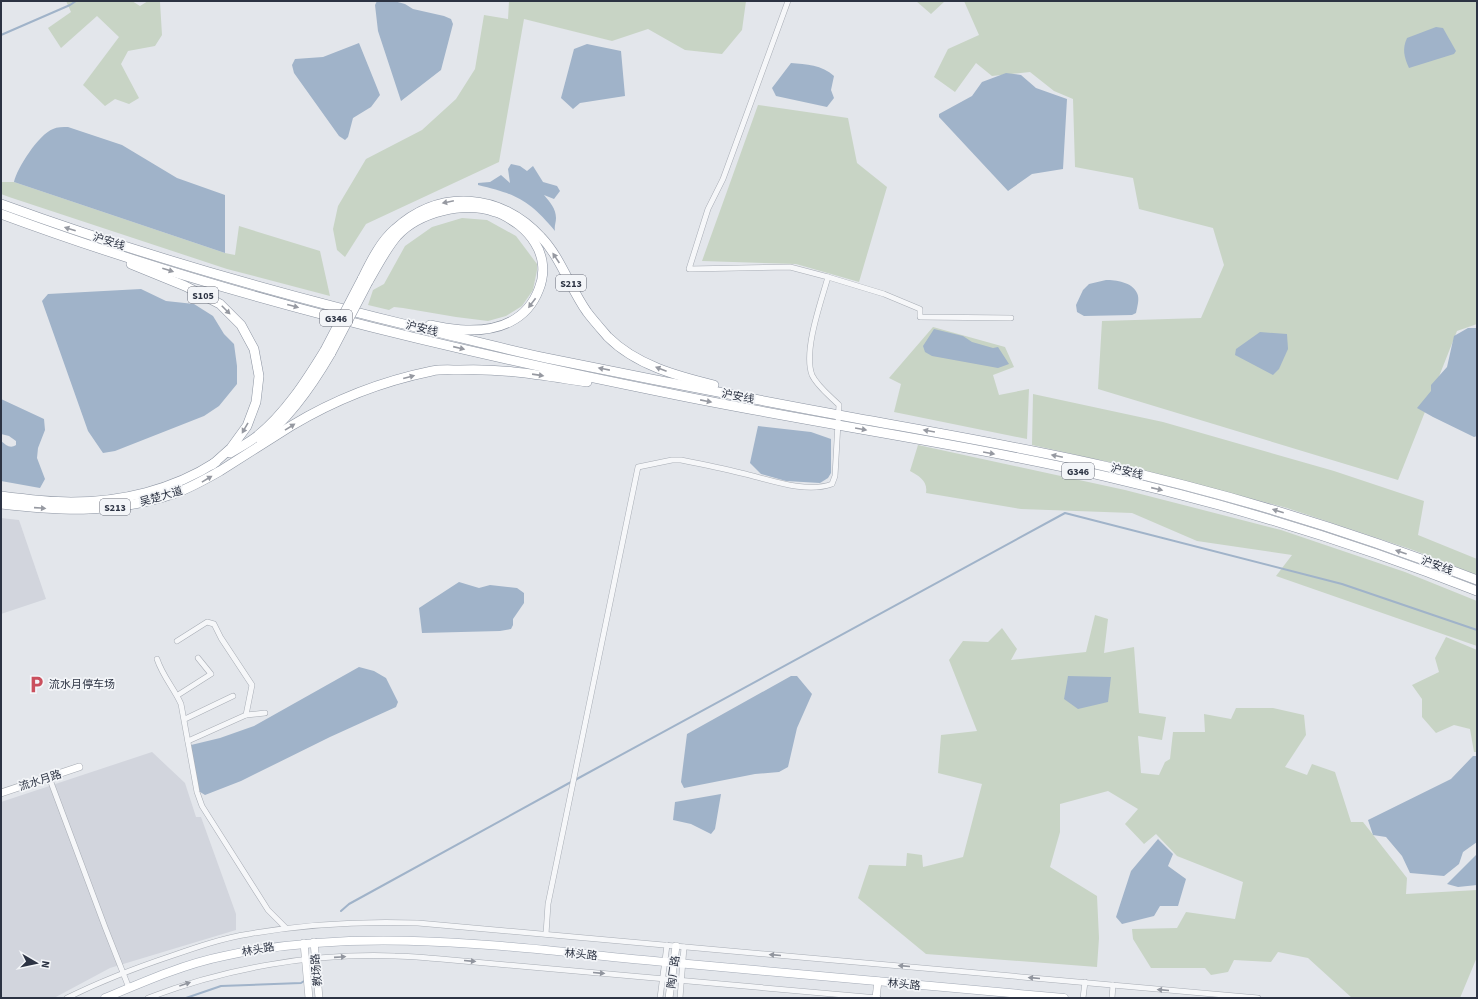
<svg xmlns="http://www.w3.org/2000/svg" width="1478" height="999" font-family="'Source Sans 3','Noto Sans SC',sans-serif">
	<rect width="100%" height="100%" fill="#e3e6eb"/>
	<!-- built -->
	<g fill="#d2d5dd">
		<path d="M1 518 19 520 46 599 1 614Z"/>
		<path d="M152 752 185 783 196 817H201L236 914V930L110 968 54 998H1V802Z"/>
	</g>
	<!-- green -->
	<g fill="#c8d4c5">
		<path d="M66 1H132L140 6 148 1 160 2 162 35 155 46 128 51 121 64 139 98 129 104 115 99 105 106 83 85 119 37 97 16 61 48 48 28 71 12Z"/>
		<path d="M509 1H746L742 30 722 54 685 50 648 29 612 41 524 19 499 162 366 224 345 257 337 250 333 229 338 206 366 159 422 130 456 99 475 69 484 15 508 19Z"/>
		<path d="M916 1H945L931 14Z"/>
		<path d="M964 1H1477V324L1457 331 1398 480 1098 389 1102 321 1201 318 1224 265 1213 228 1139 209 1133 178 1075 167 1073 99 1054 91 1030 72 992 76 976 63 955 92 934 77 948 49 979 35Z"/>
		<path d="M758 105 848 118 857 163 887 187 859 282 796 264 702 261Z"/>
		<path d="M1 182H14L225 253 235 255 239 226 320 251 330 296 227 269 9 197 1 194Z"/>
		<path d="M462 218 487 220 516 236 537 264V270L533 290 522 306 506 316 488 321 456 317 403 308 394 307 389 310 368 305 373 290 384 284 405 246 432 227Z"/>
		<path d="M933 327 1005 347 1014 367 993 375 999 395 1029 389 1027 439 894 412 901 384 889 378Z"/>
		<path d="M1033 394 1163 422 1334 471 1424 501 1418 535 1477 559V575L1413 550 1287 508 1131 467 1032 445Z"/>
		<path d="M918 445 1125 490 1281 530 1405 572 1477 601V646L1276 576 1292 555 1197 541 1132 513 1021 509 926 493C928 481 919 476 910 471Z"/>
		<path d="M1095 615 1108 619 1104 653 1134 647 1139 713 1166 717 1162 740 1138 736 1141 773 1159 775 1165 762 1170 759 1173 732H1205L1204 714 1231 719 1236 708H1273L1304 715 1306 735 1285 767 1307 775 1312 764 1335 772 1351 822H1363L1407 878 1406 894 1477 890V957L1460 998H1352L1308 958 1278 952 1271 962 1234 960 1228 972 1211 975 1205 968H1151L1133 939 1132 929 1177 928 1186 912 1235 919 1243 882 1177 856 1156 834 1144 844 1125 824 1138 809 1108 791 1060 804V832L1050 867 1097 896 1099 938 1097 967 926 954 858 898 869 865 906 866 907 853 922 855 923 867 963 857 982 784 938 773 941 735 977 731 949 660 963 641 988 642 1002 628 1017 649 1011 660 1086 652Z"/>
		<path d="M1446 637 1477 650V752H1474L1470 729 1454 725 1436 733 1422 717V699L1412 685 1439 672 1435 658Z"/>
	</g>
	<!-- water -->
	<g fill="#a0b3c9">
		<path d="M377 1H394L405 4 413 9 444 16 451 19 453 24 441 70 401 101 378 31 375 5Z"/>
		<path d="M1436 27 1443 28 1456 51 1454 54 1409 68C1404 57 1402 49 1407 38Z"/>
		<path d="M359 43 380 95 371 107 353 118 348 137 345 140 339 136 294 73 292 65 295 59 323 57Z"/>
		<path d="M587 44 621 51 625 96 580 103 573 109 561 98 574 49Z"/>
		<path d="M791 63C806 64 822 65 834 76L831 90 834 98 827 107 776 96 772 88Z"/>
		<path d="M1006 73 1021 75 1036 88 1067 99 1063 169 1032 174 1008 191 939 117V114L972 96 982 82Z"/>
		<path d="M68 127 122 145 177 178 225 195V253L14 182C17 168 39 134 53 129 57 127 63 127 68 127Z"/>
		<path d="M511 164 520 166 527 171 533 166 543 182 557 186 560 191 554 199 544 195C550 202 556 209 556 218 556 223 554 226 555 231 529 200 516 194 478 185V183L490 182 501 175 510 183 508 169Z"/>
		<path d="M1106 280C1116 280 1132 282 1137 293 1140 299 1137 307 1136 313L1132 315 1084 316 1077 312 1076 305 1083 290 1089 284Z"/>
		<path d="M141 289 166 301 194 304 213 316 224 334 234 344 237 366V384L219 406 204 416 115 451 103 453 88 431 42 301 48 294Z"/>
		<path d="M1468 328H1477V436L1474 437 1433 417 1417 408 1431 391V385L1447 367 1454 336Z"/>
		<path d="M934 329 963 336 972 342 993 348 998 347 1009 364 998 368 932 356 925 352 923 346Z"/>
		<path d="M1260 332 1287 334 1288 349 1279 369 1273 375 1235 355 1236 349Z"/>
		<path d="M1 399 44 419 45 430 38 448 37 458 45 479 40 488 1 481V441C6 445 10 449 16 445V441L9 436 1 434Z"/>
		<path d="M758 426 811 432 831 439V473L828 478 820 483 786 481 761 474 750 463Z"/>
		<path d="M459 582 479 588 490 585 517 588 524 593V603L513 619V625L511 629 500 631 422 633 419 608Z"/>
		<path d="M359 667 374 671 386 678 398 702 396 707 330 737 241 781 205 795 197 790 191 745 220 738 254 726Z"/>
		<path d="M791 676H797L812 694 797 728 788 767 779 772 755 774 684 788 681 782 687 734Z"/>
		<path d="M1068 676 1111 677 1108 702 1078 709 1064 699Z"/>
		<path d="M1473 756H1477V842L1463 852 1459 864 1444 876 1410 873 1402 856 1386 837 1373 835 1368 820 1451 779Z"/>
		<path d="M721 794 715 829 711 834 691 824 673 820 675 802Z"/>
		<path d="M1158 839 1173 854 1168 866 1186 879 1178 906H1160L1154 916 1122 924 1116 917 1131 871Z"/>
		<path d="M1477 854V885L1458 887 1447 884Z"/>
	</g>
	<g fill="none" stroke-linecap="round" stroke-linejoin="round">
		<!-- stream -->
		<g stroke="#a0b3c9" stroke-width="2">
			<path d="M1 35 70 5 76 1"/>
			<path d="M575 780 1065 513 1342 584 1477 630"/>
			<path d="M341 911 349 904 571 782"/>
			<path d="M186 998 221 986 301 983 304 981"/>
		</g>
		<defs>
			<g id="street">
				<path d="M828 277 884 294 920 309V317L1011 318"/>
				<path d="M177 641 207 622 214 624 221 638 252 685 246 715 188 741"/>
				<path d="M157 659C163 677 174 688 181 704L197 792 202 806 268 910 286 928"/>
				<path d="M178 695 211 674 198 658"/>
				<path d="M246 715 265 713"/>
				<path d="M185 719 233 696"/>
				<path d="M49 777 105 927 129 988"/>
				<path d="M546 934 548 904 638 467 672 460H681C701 464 721 468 741 473 768 479 805 494 832 484L835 476 839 405C830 396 817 386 812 375 803 351 821 302 828 277L790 267 689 269 708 209 723 179 788 1"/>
				<path d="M67 998C101 981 135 968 171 956 197 947 223 938 249 934 305 924 362 921 418 923L1258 998"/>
				<path d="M148 998C226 968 312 953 395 956 410 956 426 958 441 959L878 998"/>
				<path d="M660 998 667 945"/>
				<path d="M680 998 684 947"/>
				<path d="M1083 998 1085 982"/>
				<path d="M1112 998 1113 985"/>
			</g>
			<g id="secondary">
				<path d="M1 793 79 767"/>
				<path d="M314 942 319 998"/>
				<path d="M304 943 309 998"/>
				<path d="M669 998 676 946"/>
				<path d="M876 998 878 981"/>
			</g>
			<path id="primary" d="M105 998C143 982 184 964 224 956 370 924 520 949 666 962 799 975 932 986 1064 998"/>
			<g id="highway">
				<path d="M1 204C138 254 278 294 420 328 462 338 504 349 546 358 649 379 752 399 855 418 938 433 1021 447 1104 466 1231 494 1356 533 1477 580"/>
				<path d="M1 214C217 294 442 348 667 393 812 423 959 443 1104 476 1231 505 1355 543 1477 591"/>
				<path d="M131 264 185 286 220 304 241 325 254 349 259 376 256 402 247 426 231 448 212 465"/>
				<path d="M362 279C371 261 380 242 395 229 440 188 501 193 541 237 561 258 570 288 587 312 593 320 601 329 608 337 636 365 677 376 714 385"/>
				<path d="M368 282C377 267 385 250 397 236 419 212 464 201 495 212 503 214 512 220 519 225 525 230 531 236 535 243 544 257 545 274 539 289 527 321 498 331 466 330 454 330 441 327 430 325"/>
				<path d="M261 440C290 418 313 384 331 353"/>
				<path d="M230 453C239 448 248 443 256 437 285 414 306 381 325 350"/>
				<path d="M1 496C24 499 48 502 71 502 121 502 173 490 216 462"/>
				<path d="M1 504C63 511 115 514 176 493 192 487 206 479 220 471 244 456 267 441 291 426 334 400 383 381 432 371 441 369 451 370 460 370 503 368 545 376 587 382"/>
			</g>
		</defs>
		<!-- street casing -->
		<use href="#street" stroke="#a8adb5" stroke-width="6"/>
		<!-- secondary casing -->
		<use href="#secondary" stroke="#a8adb5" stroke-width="8"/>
		<!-- primary casing -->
		<use href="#primary" stroke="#a3aab6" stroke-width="9"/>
		<!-- highway casing -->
		<use href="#highway" stroke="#8b93a1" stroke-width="10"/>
		<!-- street -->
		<use href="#street" stroke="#f6f7f9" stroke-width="5"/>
		<!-- secondary -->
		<use href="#secondary" stroke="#fff" stroke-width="7"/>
		<!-- primary -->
		<use href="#primary" stroke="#fff" stroke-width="8"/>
		<!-- highway -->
		<use href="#highway" stroke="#fff" stroke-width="9"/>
		<defs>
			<g id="highway-bridge">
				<path d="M325 350 362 279"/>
				<path d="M331 353 368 282"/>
			</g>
		</defs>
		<!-- highway-bridge casing -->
		<use href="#highway-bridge" stroke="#8b93a1" stroke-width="10" stroke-linecap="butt"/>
		<!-- highway-bridge -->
		<use href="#highway-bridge" stroke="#fff" stroke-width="9"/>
	</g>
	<!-- one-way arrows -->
	<defs><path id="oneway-solid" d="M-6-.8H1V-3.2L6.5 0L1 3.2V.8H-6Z"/></defs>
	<g fill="#9699a1">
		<use href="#oneway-solid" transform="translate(448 202) rotate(168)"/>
		<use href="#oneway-solid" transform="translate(70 229) rotate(-162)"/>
		<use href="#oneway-solid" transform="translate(556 258) rotate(-124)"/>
		<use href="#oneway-solid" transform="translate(168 270) rotate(17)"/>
		<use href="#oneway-solid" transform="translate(532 303) rotate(127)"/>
		<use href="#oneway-solid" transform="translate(293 306) rotate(15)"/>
		<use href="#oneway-solid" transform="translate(226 310) rotate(45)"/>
		<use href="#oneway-solid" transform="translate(459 348) rotate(13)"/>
		<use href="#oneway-solid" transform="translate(604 369) rotate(-169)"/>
		<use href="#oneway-solid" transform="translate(661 369) rotate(-159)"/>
		<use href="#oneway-solid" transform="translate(538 375) rotate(8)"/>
		<use href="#oneway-solid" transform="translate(409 377) rotate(-15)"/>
		<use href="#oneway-solid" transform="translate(706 401) rotate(11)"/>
		<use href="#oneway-solid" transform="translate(290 427) rotate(-32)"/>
		<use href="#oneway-solid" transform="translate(245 428) rotate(120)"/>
		<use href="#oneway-solid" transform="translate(861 429) rotate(10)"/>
		<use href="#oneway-solid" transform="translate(929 431) rotate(-170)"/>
		<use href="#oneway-solid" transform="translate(989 453) rotate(10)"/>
		<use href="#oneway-solid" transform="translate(1057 456) rotate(-168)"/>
		<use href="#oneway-solid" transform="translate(207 479) rotate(-31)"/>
		<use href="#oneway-solid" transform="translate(1157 489) rotate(13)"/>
		<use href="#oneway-solid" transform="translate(40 508) rotate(4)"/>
		<use href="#oneway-solid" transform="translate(1278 511) rotate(-163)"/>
		<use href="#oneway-solid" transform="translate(1401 552) rotate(-161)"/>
	</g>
	<g fill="#91959e">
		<use href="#oneway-solid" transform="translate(775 955) rotate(-175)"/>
		<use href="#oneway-solid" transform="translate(340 957) rotate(-4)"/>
		<use href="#oneway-solid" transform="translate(470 961) rotate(5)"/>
		<use href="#oneway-solid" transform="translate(904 966) rotate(-175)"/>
		<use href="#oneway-solid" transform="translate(599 973) rotate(5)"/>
		<use href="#oneway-solid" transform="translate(1034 978) rotate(-175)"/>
		<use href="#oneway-solid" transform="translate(185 984) rotate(-19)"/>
		<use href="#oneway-solid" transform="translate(1163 990) rotate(-175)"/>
	</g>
	<!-- icons -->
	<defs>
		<symbol id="parking-bare" viewBox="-9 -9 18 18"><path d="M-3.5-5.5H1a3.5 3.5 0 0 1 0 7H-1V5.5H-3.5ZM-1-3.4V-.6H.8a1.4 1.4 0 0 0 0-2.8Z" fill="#ca4f5d" stroke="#f3f5f8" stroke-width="2.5" paint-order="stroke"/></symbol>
	</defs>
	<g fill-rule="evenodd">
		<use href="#parking-bare" x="24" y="672" width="25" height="25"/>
	</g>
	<g text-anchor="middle" stroke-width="3.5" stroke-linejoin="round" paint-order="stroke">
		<!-- shield labels -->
		<g fill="#f3f5f8" stroke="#686d79" stroke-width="1">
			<rect x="556" y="275" width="30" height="16" rx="3"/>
			<rect x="188" y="287" width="30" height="16" rx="3"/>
			<rect x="320" y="310" width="32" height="16" rx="3"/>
			<rect x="1062" y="463" width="32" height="16" rx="3"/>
			<rect x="100" y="499" width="30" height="16" rx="3"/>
		</g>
		<g font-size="10" font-weight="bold" fill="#2c3343">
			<text x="571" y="287">S213</text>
			<text x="203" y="299">S105</text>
			<text x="336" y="322">G346</text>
			<text x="1078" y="475">G346</text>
			<text x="115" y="511">S213</text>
		</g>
		<!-- street labels -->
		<g font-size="11" fill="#2c3343" stroke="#f3f5f8">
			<text transform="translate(109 241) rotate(18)" y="4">沪安线</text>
			<text transform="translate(422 328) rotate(14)" y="4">沪安线</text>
			<text transform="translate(738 396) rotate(11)" y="4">沪安线</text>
			<text transform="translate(1127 471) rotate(14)" y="4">沪安线</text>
			<text transform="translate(161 496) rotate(-16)" y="4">吴楚大道</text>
			<text transform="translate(1437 565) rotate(20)" y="4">沪安线</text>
			<text transform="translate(40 780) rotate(-18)" y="4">流水月路</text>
			<text transform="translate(258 949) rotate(-10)" y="4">林头路</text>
			<text transform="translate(581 954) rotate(5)" y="4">林头路</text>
			<text transform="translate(316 970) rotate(-95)" y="4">教场路</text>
			<text transform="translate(673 972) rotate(-82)" y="4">陶厂路</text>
			<text transform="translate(904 984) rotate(5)" y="4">林头路</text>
		</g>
		<!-- poi labels -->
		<g font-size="11" fill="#2c3343" stroke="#f3f5f8" text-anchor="start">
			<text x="49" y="688">流水月停车场</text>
		</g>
	</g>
	<!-- border -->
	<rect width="1478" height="999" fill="none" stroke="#2c3343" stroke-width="4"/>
	<!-- north arrow -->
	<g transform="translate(36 963) rotate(99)" stroke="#f3f5f8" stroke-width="3" paint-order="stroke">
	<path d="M0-3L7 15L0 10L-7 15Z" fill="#2c3343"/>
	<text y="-6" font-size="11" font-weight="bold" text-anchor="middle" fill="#2c3343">N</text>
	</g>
</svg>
